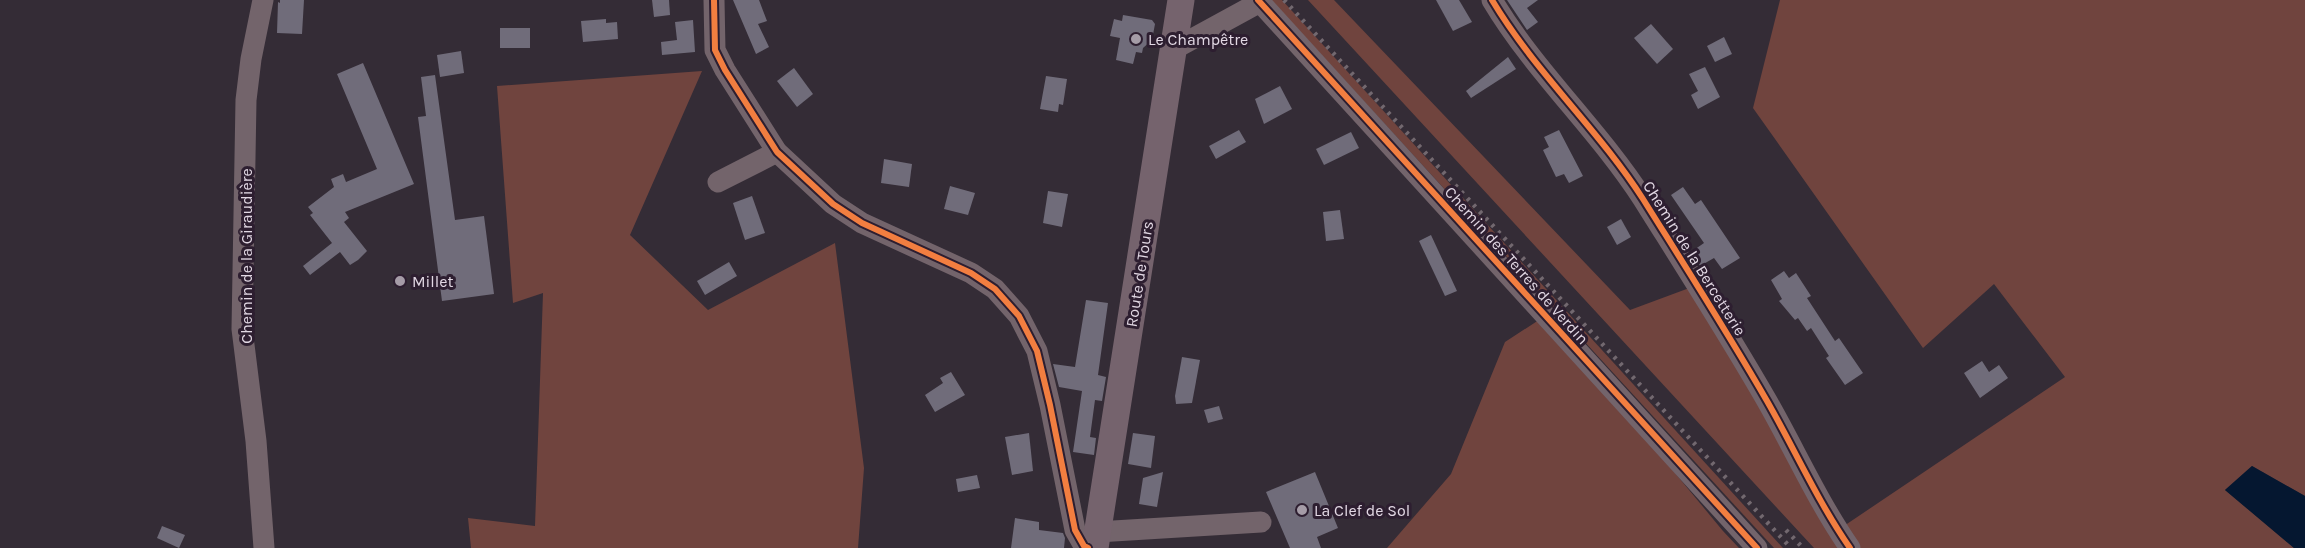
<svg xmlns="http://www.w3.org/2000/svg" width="2305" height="548" font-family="Karla,sans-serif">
	<rect width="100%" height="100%" fill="#342c36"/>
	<!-- green -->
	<g fill="#70443e">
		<path d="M1271 0H1282L1783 548H1774Z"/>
		<path d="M1308 0H1334L1630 310 1692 287 1832 534 2065 377 1994 284 1923 348 1753 108 1780 0H2305V496L2252 466 2225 490 2294 548H1814Z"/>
		<path d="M702 71 630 235 708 310 835 243 864 468 858 548H471L468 518 535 526 543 293 513 303 497 86Z"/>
		<path d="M1545 316 1723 531 1739 548H1387L1451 474 1505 342Z"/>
	</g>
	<!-- water -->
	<path fill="#051730" d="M2252 466 2305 496V548H2294L2225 490Z"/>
	<!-- building -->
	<g fill="#706c7a">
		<path d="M280 0H304L302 34 277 33 278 2 280 3Z"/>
		<path d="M652 0H669L670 15 654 17Z"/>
		<path d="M733 0H759L767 21 758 24 769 47 756 54Z"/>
		<path d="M1436 0H1459L1472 22 1453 31Z"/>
		<path d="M1507 0H1538L1527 8 1538 22 1527 30Z"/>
		<path d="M1123 15 1152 20 1155 24 1152 40 1143 48 1142 53 1136 52 1133 64 1116 60 1120 38 1110 36 1114 19 1122 21Z"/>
		<path d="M606 19V23L617 22 618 39 583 42 581 21Z"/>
		<path d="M693 20 695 52 662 55 661 42 677 40 675 22Z"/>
		<path d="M1651 24 1673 49 1657 64 1634 38Z"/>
		<rect x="500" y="28" width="30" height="20"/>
		<path d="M1724 37 1732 54 1715 62 1707 46Z"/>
		<path d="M461 51 464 73 440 77 437 55Z"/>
		<path d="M1508 57 1516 69 1471 98 1466 91Z"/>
		<path d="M363 63 414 184 345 212 349 218 344 222 367 251 358 260 350 265 340 252 310 275 303 266 332 243 310 215 313 213 308 207 334 187 331 179 343 174 346 182 377 169 337 74Z"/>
		<path d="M1705 67 1720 97 1698 109 1691 95 1698 91 1689 74Z"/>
		<path d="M794 68 813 94 797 107 777 81Z"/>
		<path d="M435 75 455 220 484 216 494 294 442 301 418 117 426 116 421 77Z"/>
		<path d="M1046 76 1067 79 1063 105 1059 104 1058 112 1040 109Z"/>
		<path d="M1280 86 1292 109 1264 124 1255 99Z"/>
		<path d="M1239 130 1246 142 1216 159 1209 146Z"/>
		<path d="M1559 130 1583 176 1569 183 1564 174 1556 177 1543 150 1549 147 1544 137Z"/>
		<path d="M1351 132 1359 148 1324 165 1316 149Z"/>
		<path d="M884 159 912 164 909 187 881 183Z"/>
		<path d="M950 186 975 193 968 215 944 209Z"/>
		<path d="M1683 187 1695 204 1701 200 1740 258 1722 269 1714 258 1700 266 1691 252 1704 243 1671 195Z"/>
		<path d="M1048 191 1068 194 1062 227 1043 223Z"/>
		<path d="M752 196 765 233 745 240 733 203Z"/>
		<path d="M1340 210 1344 239 1326 241 1323 212Z"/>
		<path d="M1621 219 1631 237 1617 245 1607 227Z"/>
		<path d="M1431 235 1457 291 1445 296 1419 241Z"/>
		<path d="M729 262 737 276 705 295 697 281Z"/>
		<path d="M1784 271 1789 278 1796 273 1811 296 1807 298 1835 341 1839 338 1863 373 1845 385 1826 358 1829 356 1811 328 1807 331 1798 318 1795 320 1779 301 1782 299 1771 280Z"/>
		<path d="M1086 300 1108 303 1098 375 1106 377 1102 401 1095 400 1090 437 1096 438 1094 455 1073 452 1082 391 1059 387 1053 364 1075 367Z"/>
		<path d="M1182 357 1200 360 1192 403 1176 404 1175 396Z"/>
		<path d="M1982 361 1989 372 1999 365 2008 378 1980 398 1964 373Z"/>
		<path d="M951 372 965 395 935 412 925 395 943 383 940 378Z"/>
		<path d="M1219 406 1223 419 1208 423 1204 410Z"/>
		<path d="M1029 433 1033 471 1012 475 1005 437Z"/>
		<path d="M1133 433 1155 436 1151 468 1128 464Z"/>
		<path d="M1163 472 1157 507 1139 504 1143 478Z"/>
		<path d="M1315 472 1338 528 1317 537 1321 548H1290L1266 492Z"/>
		<path d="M977 475 980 488 958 492 956 479Z"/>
		<path d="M1015 518 1039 522V530L1063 533 1065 538 1064 548H1011Z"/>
		<path d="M162 526 185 535 179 548 157 538Z"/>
	</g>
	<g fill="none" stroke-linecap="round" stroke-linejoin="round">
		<!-- minor -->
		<g stroke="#73646b" stroke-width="21">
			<path d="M263 0 251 59 246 100 242 329 256 441 264 548"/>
			<path d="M714 0 715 50 725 70 777 152 833 204 862 223 971 273 995 289 1019 316 1037 351 1050 405 1075 530 1084 546 1088 548"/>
			<path d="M1258 0 1757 548"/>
			<path d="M1492 0C1535 72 1598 129 1643 199 1685 266 1728 333 1767 401 1795 450 1818 502 1850 548"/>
			<path d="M1174 49 1260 2"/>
			<path d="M718 182 777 152"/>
			<path d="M1097 532 1261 522"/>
		</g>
		<!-- major -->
		<path stroke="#75636d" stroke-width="27" d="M1095 548 1181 0"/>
		<!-- rail -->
		<g stroke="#72686f" stroke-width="4.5" stroke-dasharray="3 6" stroke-linecap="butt">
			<path d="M1284 0 1791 548"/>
			<path d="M1786 530 1803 548"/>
		</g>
		<defs>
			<g id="cycleway">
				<path d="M714 0 715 50 725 70 777 152 833 204 862 223 971 273 995 289 1019 316 1037 351 1050 405 1075 530 1084 546 1088 548"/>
				<path d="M1258 0 1757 548"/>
				<path d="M1492 0C1535 72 1598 129 1643 199 1685 266 1728 333 1767 401 1795 450 1818 502 1850 548"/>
			</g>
		</defs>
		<!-- cycleway casing -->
		<use href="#cycleway" stroke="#2d1e30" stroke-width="10"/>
		<!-- cycleway -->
		<use href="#cycleway" stroke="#f27e40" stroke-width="6"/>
	</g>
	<!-- markers -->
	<g fill="#a59ca7" stroke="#2d1e30" stroke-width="2">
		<circle cx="1136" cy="39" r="6"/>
		<circle cx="400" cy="281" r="6"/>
		<circle cx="1302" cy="510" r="6"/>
	</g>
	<g text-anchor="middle" stroke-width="6" stroke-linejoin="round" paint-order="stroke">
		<!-- poi labels -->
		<g font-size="16" fill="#e2d8e4" stroke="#2d1e30" text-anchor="start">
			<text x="1148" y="45">Le Champêtre</text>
			<text x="412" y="287">Millet</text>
			<text x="1314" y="516">La Clef de Sol</text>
		</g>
		<!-- street labels -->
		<g font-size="16" fill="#e2d8e4" stroke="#2d1e30">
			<text transform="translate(246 256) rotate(-90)" y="6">Chemin de la Giraudière</text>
			<text transform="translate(1695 258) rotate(58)" y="6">Chemin de la Bercetterie</text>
			<text transform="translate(1517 265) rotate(48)" y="6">Chemin des Terres de Verdin</text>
			<text transform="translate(1139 274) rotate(-81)" y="6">Route de Tours</text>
		</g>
	</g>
</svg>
